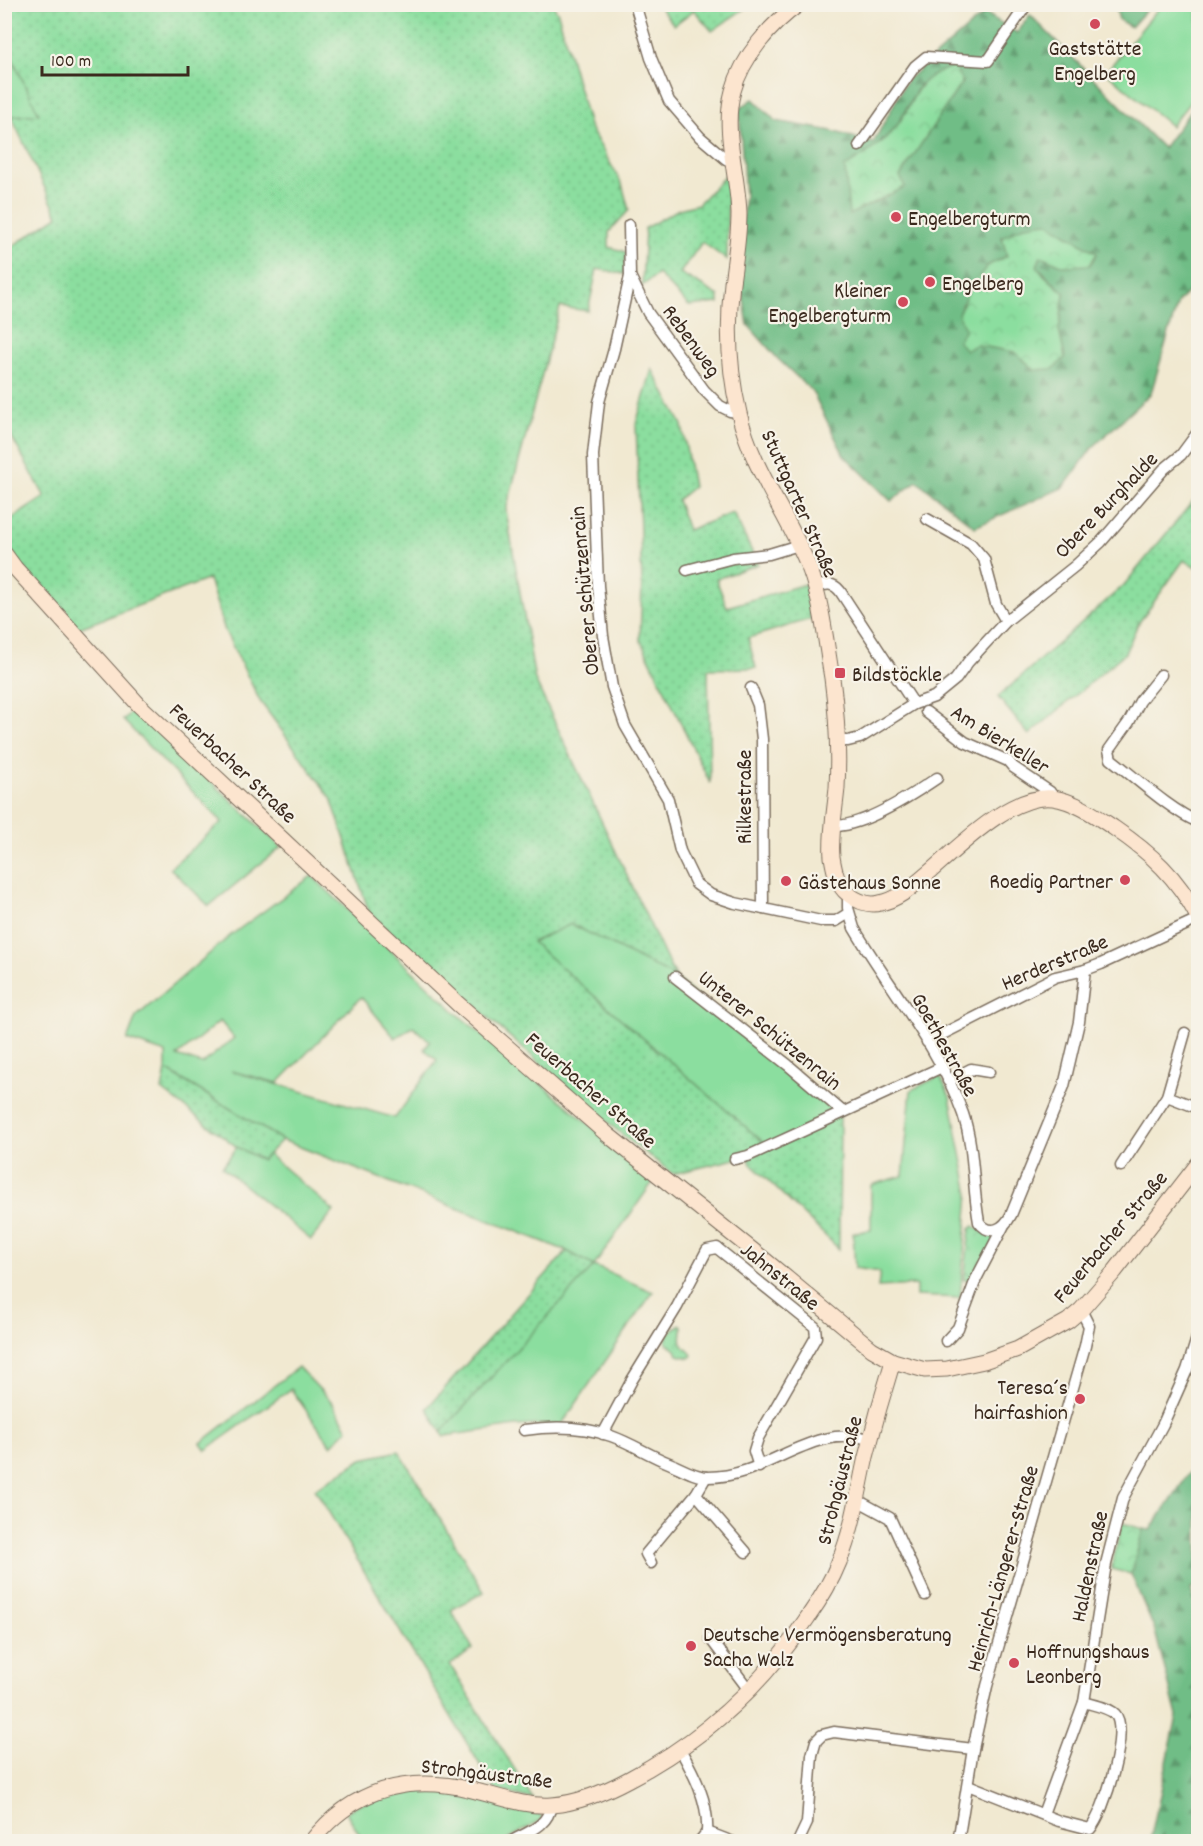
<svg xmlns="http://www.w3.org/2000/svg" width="1203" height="1846" font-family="Dekko,sans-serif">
	<defs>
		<pattern id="forest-firs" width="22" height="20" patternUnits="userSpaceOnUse" patternTransform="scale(1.5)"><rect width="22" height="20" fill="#70bd86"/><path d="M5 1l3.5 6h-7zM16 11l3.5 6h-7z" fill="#5d9a6d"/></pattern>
		<pattern id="park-crowns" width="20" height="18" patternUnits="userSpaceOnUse" patternTransform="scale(1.5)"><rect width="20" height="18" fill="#8bde9f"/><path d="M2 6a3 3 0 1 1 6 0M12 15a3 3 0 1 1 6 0" fill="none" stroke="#79bf88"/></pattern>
		<pattern id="garden-dots" width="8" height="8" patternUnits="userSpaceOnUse" patternTransform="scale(1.5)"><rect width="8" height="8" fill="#8bde9f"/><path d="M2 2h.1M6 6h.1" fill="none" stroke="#79bf88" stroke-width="1.8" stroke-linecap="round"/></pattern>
	</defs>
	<rect width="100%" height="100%" fill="#f7f3e8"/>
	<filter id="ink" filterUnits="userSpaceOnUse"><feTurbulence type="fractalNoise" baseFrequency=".0167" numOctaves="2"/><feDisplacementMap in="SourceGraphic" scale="12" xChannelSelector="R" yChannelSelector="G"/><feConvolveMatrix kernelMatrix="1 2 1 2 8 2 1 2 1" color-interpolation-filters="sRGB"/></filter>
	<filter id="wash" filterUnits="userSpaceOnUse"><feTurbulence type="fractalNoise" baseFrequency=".008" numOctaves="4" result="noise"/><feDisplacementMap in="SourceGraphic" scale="24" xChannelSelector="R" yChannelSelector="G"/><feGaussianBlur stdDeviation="1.35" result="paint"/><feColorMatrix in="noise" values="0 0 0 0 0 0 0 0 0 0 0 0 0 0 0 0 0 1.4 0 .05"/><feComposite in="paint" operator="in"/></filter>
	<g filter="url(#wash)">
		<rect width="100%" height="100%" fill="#f1e9d1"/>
		<!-- built -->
		<path fill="#cbdbf9" d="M818 1831 832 1833V1841H816Z"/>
		<!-- grass -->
		<g fill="#8bde9f" stroke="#63845e" stroke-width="1.5" fill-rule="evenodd">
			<path d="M1162 4 1198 5V92L1171 126 1106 72Z"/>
			<path d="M4 43 40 114 12 120 5 106Z"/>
			<path d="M134 709 281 847 209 906 170 868 222 822 123 720Z"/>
			<path d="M312 876 462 1018 655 1179 594 1266 653 1292 562 1424 516 1426 444 1436 441 1432 593 1266 567 1251 282 1140 166 1070V1053L127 1040 136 1017 231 935ZM361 997 395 1038 413 1027 430 1041 424 1049 437 1060 395 1118 231 1071 278 1083ZM220 1021 234 1038 202 1064 177 1056Z"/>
			<path d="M571 924 673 970 678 980 839 1114 766 1148 531 942Z"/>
			<path d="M940 1076 950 1097 969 1194 960 1298 916 1296V1285L878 1287 880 1272 855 1268 853 1233 871 1230V1185L903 1176 911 1090Z"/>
			<path d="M237 1147 262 1160 268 1154 334 1211 311 1240 222 1167Z"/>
			<path d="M298 1367 331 1401 348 1429 331 1445 291 1389 206 1450 201 1443Z"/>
			<path d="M411 1789 461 1792 511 1808 537 1813 542 1816 540 1821 505 1841 364 1842 346 1812 359 1804Z"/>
		</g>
		<!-- forest -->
		<g fill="url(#forest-firs)" stroke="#567452" stroke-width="1.5" fill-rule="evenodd">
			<path d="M1111 5H1151L1131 27 1119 20 1116 8Z"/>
			<path d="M985 13 1017 33 1030 15 1163 148 1198 101V282L1178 302 1151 393 1092 448 1064 487 975 527 917 481 891 501 844 455 812 391 778 359 748 325 738 262 745 195 739 109 753 99 776 121 832 131 873 143 907 80ZM962 82 900 176 846 167 876 147 896 127 920 84ZM1002 237 1064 266 1041 256 1037 266 1064 293 1059 330 1065 358 1035 370 1015 352 976 345 965 329 987 266 1007 256Z"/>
			<path d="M1198 1467V1587L1191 1589 1198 1619V1841H1150L1177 1716 1155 1631 1131 1574 1143 1529 1150 1530 1193 1468Z"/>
		</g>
		<!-- park -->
		<g fill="url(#park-crowns)" stroke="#63845e" stroke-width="1.5">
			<path d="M955 66 962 82 900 176 905 187 849 215 845 167C864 155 883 144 896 127 920 95 910 80 955 66Z"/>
			<path d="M1047 222 1097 253 1090 265 1064 266 1041 256 1037 266 1044 275 1064 293 1059 330 1065 358 1053 369 1035 370 1015 352 976 345 966 350 958 341 965 329 958 314 969 290 987 266 1007 256 1002 237 1026 225Z"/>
			<path d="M974 1226C981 1233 991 1232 996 1238L972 1282 964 1280 970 1229Z"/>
			<path d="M680 1325 682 1326C683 1332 679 1340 683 1345 685 1349 690 1351 692 1355L690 1358 678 1355 676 1350 666 1343C665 1335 673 1329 680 1325Z"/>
			<path d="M1122 1523 1143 1529 1131 1574 1111 1569Z"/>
		</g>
		<!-- garden -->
		<g fill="url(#garden-dots)" stroke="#63845e" stroke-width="1.5">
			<path d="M5 5H553L558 13 589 126 622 184 629 210 609 232V247L626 252 624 274 597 269 588 311 560 307 506 510 535 680 675 977 571 924 532 942 769 1147 840 1116 839 1249 751 1164 748 1156 673 1174 619 1132 370 915 331 798 260 701 225 631 209 579 71 631 5 545V523L45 497 5 425V251L58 216 11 116 39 114 5 43Z"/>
			<path d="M666 5 748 4V6L712 31 694 10 674 25 661 9Z"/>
			<path d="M728 173 727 260 702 242 680 273 719 296V303L689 306 658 274 642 286 645 228 679 209 698 204Z"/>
			<path d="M652 369 682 425 693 487 677 500 688 530 733 513 758 564 716 579 727 607 805 584 811 619 748 638 756 668 708 669 710 783 640 639 642 584 636 424Z"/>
			<path d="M1198 495V568L1184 560 1138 624 1125 653 1029 735 998 697 1124 585Z"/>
			<path d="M166 1070 282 1140 262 1160 237 1147 162 1090Z"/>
			<path d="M567 1251 594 1266 441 1432 427 1408Z"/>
			<path d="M399 1451 484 1592 451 1610 473 1649 450 1665 533 1799 495 1790 315 1489 362 1459Z"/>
		</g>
	</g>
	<g filter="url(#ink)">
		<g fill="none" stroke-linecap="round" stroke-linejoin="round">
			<defs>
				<g id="minor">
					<path d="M635 4 651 58 669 101 700 137 726 159 734 162"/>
					<path d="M859 146 915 66 926 57 988 61 1027 4"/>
					<path d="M629 225 630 276 614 349 599 402 593 455 598 586 603 636 612 687 625 725 668 799 680 851 696 884 711 895 735 903 821 921H836L849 913"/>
					<path d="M630 276 648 313 704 390 720 406 730 411 738 412"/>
					<path d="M927 519 971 544 984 559 996 604 1006 621"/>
					<path d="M687 570 733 558 769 554 799 545"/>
					<path d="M815 587C826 584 833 582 840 591L914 704"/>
					<path d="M1161 675 1140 701 1129 722 1109 750 1111 759C1136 778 1170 810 1198 822"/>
					<path d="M751 688 758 705 762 739 763 909"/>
					<path d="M926 712 965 742 1008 761 1013 767 1050 792 1054 798"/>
					<path d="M838 741H848L860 738 914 704 934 697 956 679 968 662 1006 621 1075 566 1101 542 1164 469 1181 455 1198 432"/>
					<path d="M834 826C864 826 912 795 937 778"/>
					<path d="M848 895V908L854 928C890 989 939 1046 963 1114 975 1150 972 1185 979 1222 990 1237 1004 1229 1011 1215L1064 1086 1079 1022 1085 970"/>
					<path d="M675 977 788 1065 843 1112"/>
					<path d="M927 1042 1055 977 1085 970 1101 964 1198 919"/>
					<path d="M948 1081 971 1069 989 1072"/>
					<path d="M1167 1096 1198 1108"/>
					<path d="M735 1159 748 1156 792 1136 942 1067"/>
					<path d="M1121 1166 1167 1096 1185 1033"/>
					<path d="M946 1341 958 1328 976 1279 1003 1227"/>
					<path d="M524 1430C552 1426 583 1426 611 1436 631 1443 649 1455 669 1463 681 1468 695 1477 708 1477 770 1477 806 1424 871 1439"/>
					<path d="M603 1434 632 1380 677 1307 707 1250 717 1248 815 1327 816 1337 758 1438 754 1451 759 1467"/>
					<path d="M696 1494 746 1552"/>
					<path d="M857 1500 890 1518 925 1595"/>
					<path d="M651 1563 646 1554 696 1494 706 1477"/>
					<path d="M710 1638 749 1690"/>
					<path d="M680 1749C694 1774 709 1802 707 1832"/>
					<path d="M968 1785 1059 1821 1090 1829C1104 1814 1130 1730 1115 1714 1108 1707 1093 1705 1084 1702"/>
					<path d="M1043 1814 1084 1702 1106 1564 1123 1498 1163 1424 1187 1370 1198 1335"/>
					<path d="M707 1832 733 1842"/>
					<path d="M510 1842C527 1832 548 1827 551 1805"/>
					<path d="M699 1842 707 1832"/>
					<path d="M798 1842 807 1823 812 1755 816 1741 822 1735 834 1732 973 1749"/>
					<path d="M958 1842 973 1749 987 1686 1085 1346 1089 1326 1081 1310"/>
				</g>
				<g id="secondary">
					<path d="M799 4C771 24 742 57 733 91 722 130 738 174 739 214 739 237 735 260 732 283 727 326 729 371 739 413 752 470 789 516 810 570 822 602 826 644 832 678 837 715 839 751 837 788 835 810 830 835 832 857 834 869 837 886 848 894 857 901 869 906 880 903 898 900 913 886 926 875 958 848 1010 793 1053 798 1075 801 1096 816 1114 828 1152 854 1177 877 1198 917"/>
					<path d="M4 553 15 568 139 705 458 1004 608 1135 766 1261 872 1349 893 1361 925 1370 947 1369 984 1361 1018 1349 1068 1321 1081 1310 1115 1271 1198 1164"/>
					<path d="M311 1842C352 1789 408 1774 472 1790 498 1796 524 1807 552 1805 579 1803 605 1792 629 1779 702 1741 762 1686 808 1617 820 1600 831 1582 839 1562 853 1529 858 1493 866 1457 874 1425 883 1393 893 1361"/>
				</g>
			</defs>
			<!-- minor casing -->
			<use href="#minor" stroke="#7b6d5d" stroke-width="13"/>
			<!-- secondary casing -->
			<use href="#secondary" stroke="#7b6d5d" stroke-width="17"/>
			<!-- minor -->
			<use href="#minor" stroke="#fff" stroke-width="10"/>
			<!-- secondary -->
			<use href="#secondary" stroke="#fce5cf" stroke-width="15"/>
		</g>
	</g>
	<!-- markers -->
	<g fill="#d1495b" stroke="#f7f3e8" stroke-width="2">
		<circle cx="1095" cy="24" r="6"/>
		<circle cx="896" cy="217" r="6"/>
		<circle cx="930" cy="282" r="6"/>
		<circle cx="903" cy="302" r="6"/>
		<rect x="834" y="667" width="12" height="12" rx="3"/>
		<circle cx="1125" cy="880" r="6"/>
		<circle cx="786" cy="881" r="6"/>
		<circle cx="1080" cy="1399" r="6"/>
		<circle cx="691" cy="1646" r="6"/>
		<circle cx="1014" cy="1663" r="6"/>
	</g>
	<g text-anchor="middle" stroke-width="4.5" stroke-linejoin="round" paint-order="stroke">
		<!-- poi labels -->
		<g font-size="22" fill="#3b2a1e" stroke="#f7f3e8" text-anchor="start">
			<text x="1095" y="55" text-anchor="middle">Gaststätte<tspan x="1095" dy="25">Engelberg</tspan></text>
			<text x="908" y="225">Engelbergturm</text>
			<text x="942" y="290">Engelberg</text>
			<text x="891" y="297" text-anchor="end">Kleiner<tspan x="891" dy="25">Engelbergturm</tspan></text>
			<text x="852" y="681">Bildstöckle</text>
			<text x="1113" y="888" text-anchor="end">Roedig Partner</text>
			<text x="798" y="889">Gästehaus Sonne</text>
			<text x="1068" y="1394" text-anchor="end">Teresa´s<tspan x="1068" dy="25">hairfashion</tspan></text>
			<text x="703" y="1641">Deutsche Vermögensberatung<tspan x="703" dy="25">Sacha Walz</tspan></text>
			<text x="1026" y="1658">Hoffnungshaus<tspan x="1026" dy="25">Leonberg</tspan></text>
		</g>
		<!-- street labels -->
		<g font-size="22" fill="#3b2a1e" stroke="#f7f3e8">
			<text transform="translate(693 340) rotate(54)" y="8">Rebenweg</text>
			<text transform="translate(801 503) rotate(66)" y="8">Stuttgarter Straße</text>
			<text transform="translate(1105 504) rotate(-46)" y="8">Obere Burghalde</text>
			<text transform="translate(583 591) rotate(-95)" y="8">Oberer Schützenrain</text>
			<text transform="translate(1001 738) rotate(32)" y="8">Am Bierkeller</text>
			<text transform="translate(234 762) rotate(43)" y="8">Feuerbacher Straße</text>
			<text transform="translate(743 797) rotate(-90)" y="8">Rilkestraße</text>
			<text transform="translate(1054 961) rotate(-23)" y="8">Herderstraße</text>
			<text transform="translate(771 1029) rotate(39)" y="8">Unterer Schützenrain</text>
			<text transform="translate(946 1044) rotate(61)" y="8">Goethestraße</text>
			<text transform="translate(592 1089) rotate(41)" y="8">Feuerbacher Straße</text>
			<text transform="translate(1109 1236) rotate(-50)" y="8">Feuerbacher Straße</text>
			<text transform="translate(781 1275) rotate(39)" y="8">Jahnstraße</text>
			<text transform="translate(838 1480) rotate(-76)" y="8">Strohgäustraße</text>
			<text transform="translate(1088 1566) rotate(-78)" y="8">Haldenstraße</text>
			<text transform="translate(1001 1568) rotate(-74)" y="8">Heinrich-Längerer-Straße</text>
			<text transform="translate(487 1772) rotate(7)" y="8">Strohgäustraße</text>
		</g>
	</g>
	<!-- margin -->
	<rect width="1203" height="1846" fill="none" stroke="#f7f3e8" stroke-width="24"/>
	<!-- scale -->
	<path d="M42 66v9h146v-9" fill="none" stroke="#3b2a1e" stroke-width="3"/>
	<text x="51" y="66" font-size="18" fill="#3b2a1e" stroke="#f7f3e8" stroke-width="4.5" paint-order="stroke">100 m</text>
</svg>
